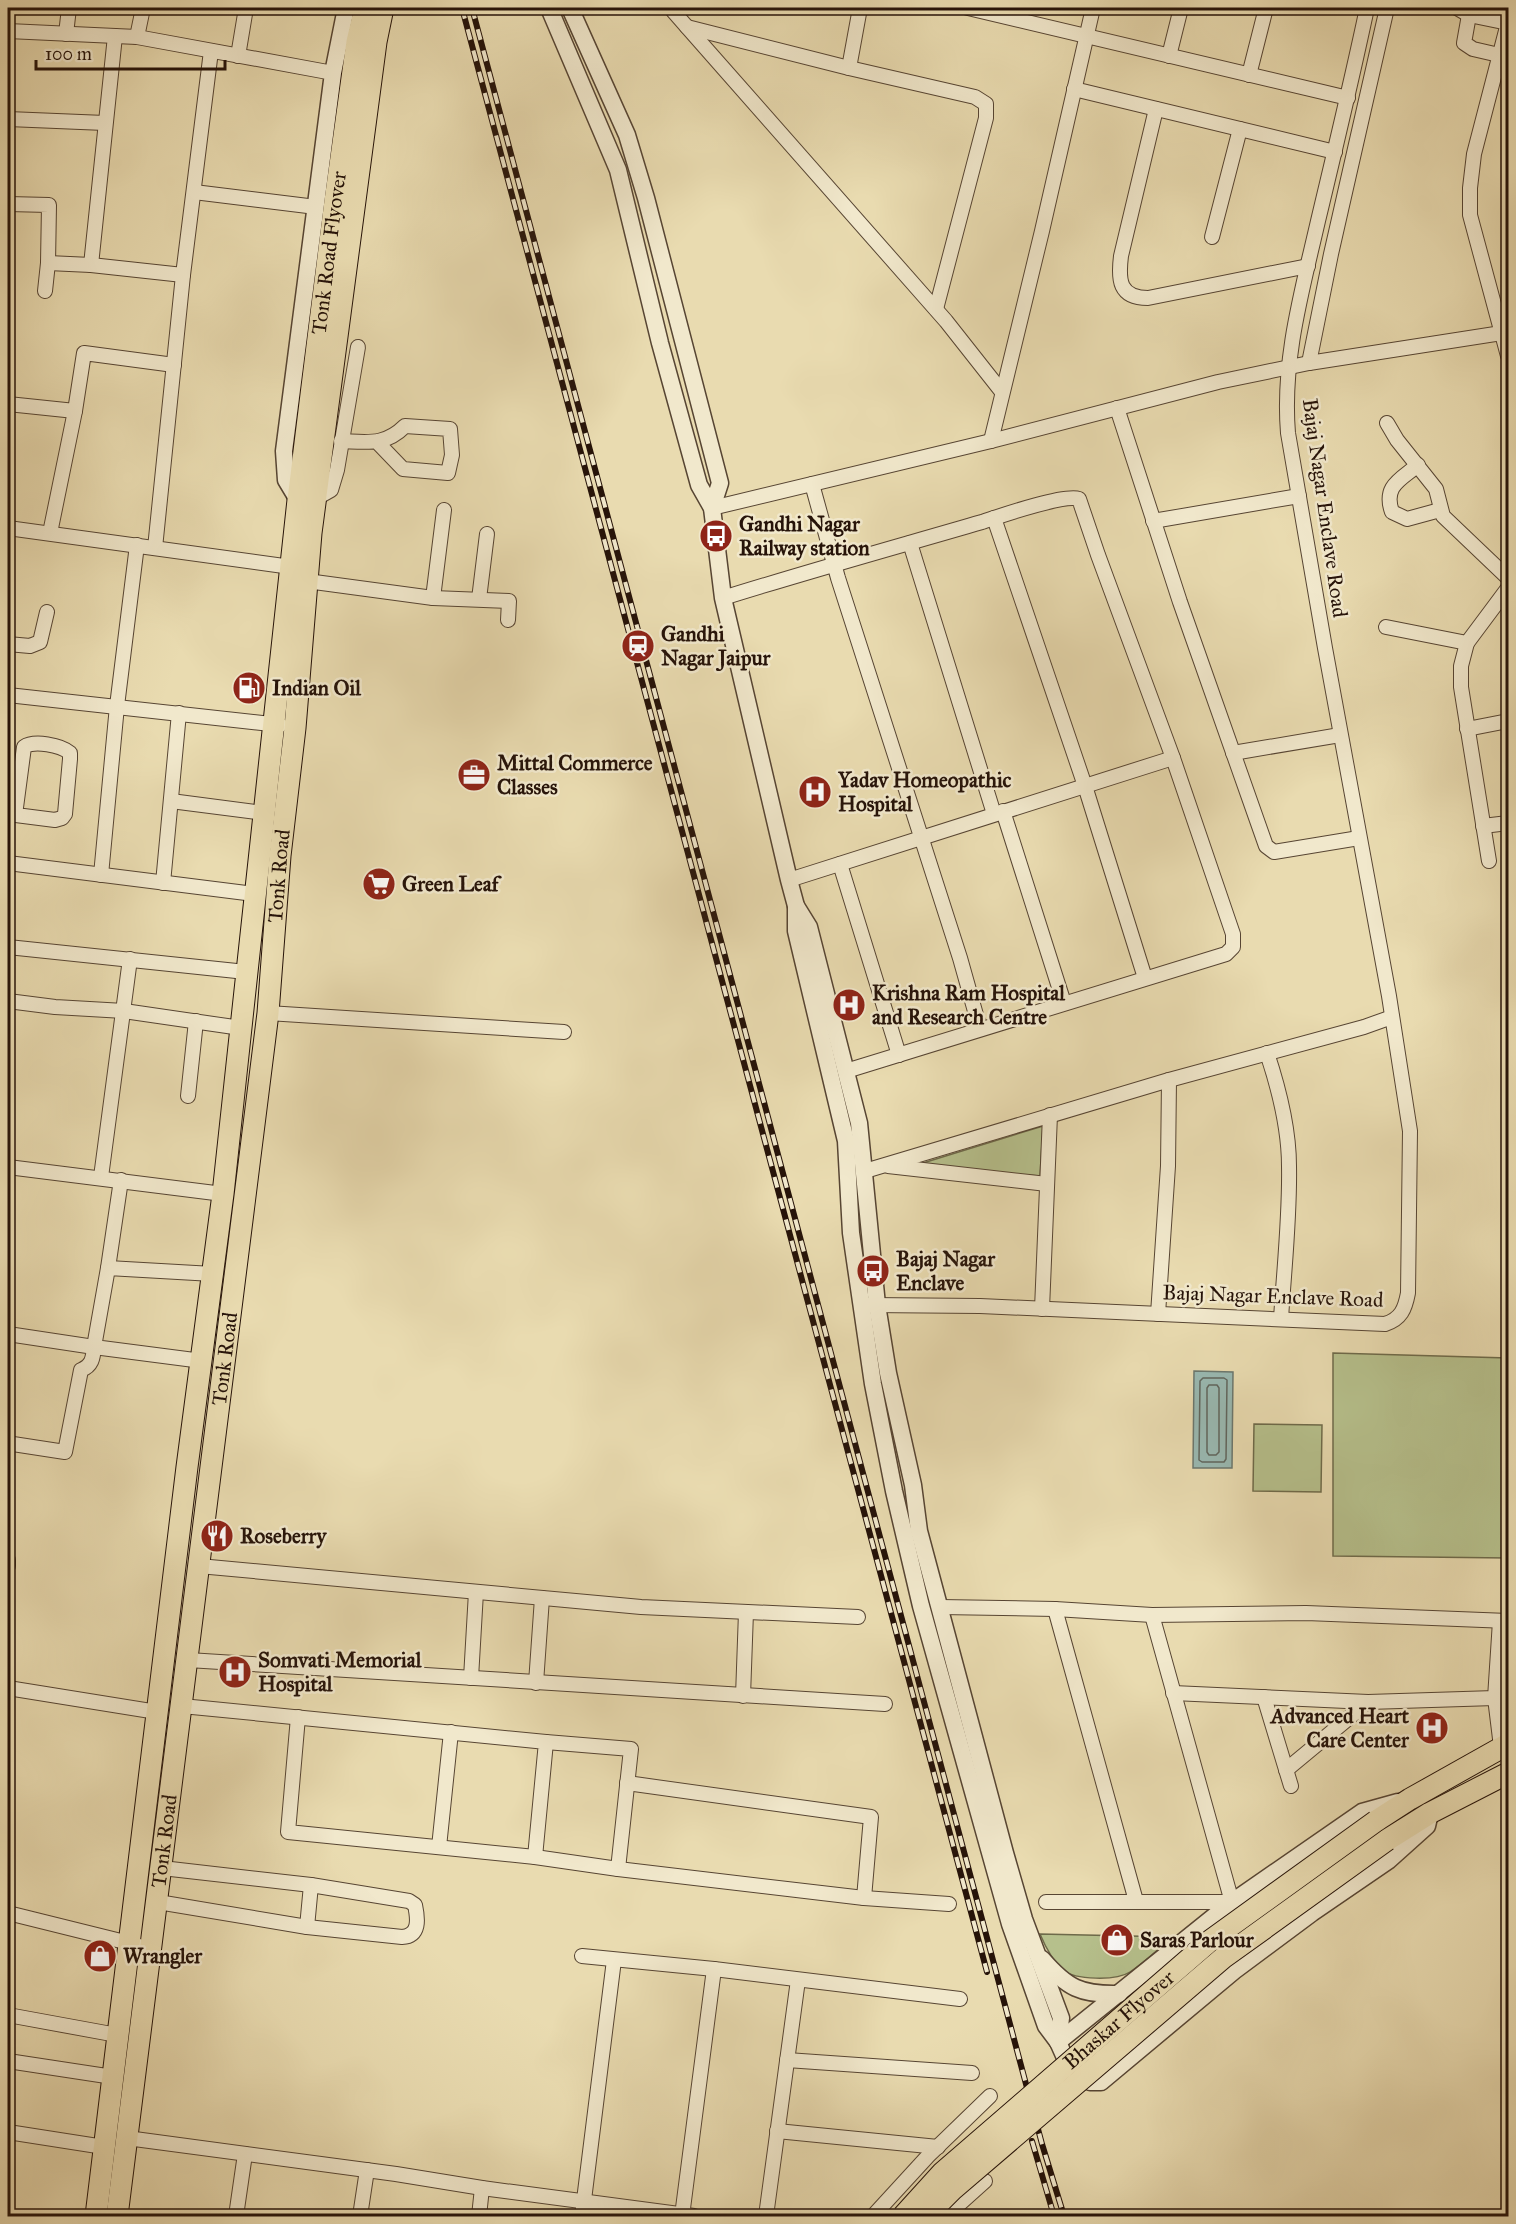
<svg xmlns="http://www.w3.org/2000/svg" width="1516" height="2224" font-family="'IM FELL Great Primer',serif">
	<rect width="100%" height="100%" fill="#e9dbb0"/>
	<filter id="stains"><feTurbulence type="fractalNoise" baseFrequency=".00333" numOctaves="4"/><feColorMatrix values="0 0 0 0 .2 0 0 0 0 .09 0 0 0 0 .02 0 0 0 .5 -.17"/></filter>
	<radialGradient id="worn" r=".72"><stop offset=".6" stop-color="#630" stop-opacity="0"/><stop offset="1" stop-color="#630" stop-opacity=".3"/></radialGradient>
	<!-- green -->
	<g fill="#b6c08c" stroke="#6e6a4a" stroke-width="1.5">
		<path d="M1043 1126 1040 1176 910 1167Z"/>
		<path d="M1333 1353 1508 1358V1558L1333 1556Z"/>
		<path d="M1254 1424 1322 1425 1321 1492 1253 1491Z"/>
		<path d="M1040 1934 1173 1937C1159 1948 1145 1962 1130 1972 1116 1981 1075 1980 1063 1970 1053 1961 1045 1946 1040 1934Z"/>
	</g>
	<!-- water -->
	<path fill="#99b9b2" stroke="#6b776e" stroke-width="1.5" d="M1194 1371 1233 1372 1232 1468H1193Z"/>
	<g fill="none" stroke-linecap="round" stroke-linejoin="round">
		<!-- shore -->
		<g stroke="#60665e" stroke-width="1.5">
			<path d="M1203 1378H1224L1227 1380 1226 1459 1224 1462H1202L1199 1460 1200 1381Z"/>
			<path d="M1209 1385H1217L1219 1388V1452L1216 1455H1209L1207 1452V1388Z"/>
		</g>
		<defs>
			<g id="minor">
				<path d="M673 8V11L687 27 946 321 1002 392"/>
				<path d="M968 8 1348 98"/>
				<path d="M1457 8 1469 15 1508 23"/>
				<path d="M1469 15 1464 43 1473 49 1499 55"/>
				<path d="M1508 23 1474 154 1470 188V215L1508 356"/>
				<path d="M687 27 849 68 975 97 986 104V118L936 309"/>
				<path d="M8 31 137 37 333 73"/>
				<path d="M66 34 69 8"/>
				<path d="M137 37 143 8"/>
				<path d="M238 56 246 8"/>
				<path d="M1169 56 1181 8"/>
				<path d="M849 68 860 8"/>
				<path d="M1249 75 1266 8"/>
				<path d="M1074 89 1335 152"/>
				<path d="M1156 109 1121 256C1118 280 1119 298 1148 298L1308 266"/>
				<path d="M8 119 105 123"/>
				<path d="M194 192 316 207"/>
				<path d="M8 204 49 205 48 263 45 291"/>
				<path d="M1212 237 1240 129"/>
				<path d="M48 263 91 265 183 275"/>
				<path d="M91 265 115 36"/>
				<path d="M1309 363 1331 254 1387 8"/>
				<path d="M8 404 75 411"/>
				<path d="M1117 408 1180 602 1266 846 1274 852 1359 838"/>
				<path d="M1387 423 1397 440 1436 489 1443 516 1508 578"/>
				<path d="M341 441C368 442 385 446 405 426L450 429 452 455 448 473 403 469 378 443"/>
				<path d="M991 441 1042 231 1093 8"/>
				<path d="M1418 465C1400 480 1383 486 1392 512L1407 519 1440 510"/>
				<path d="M812 484 838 578 960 958 980 1029"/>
				<path d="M315 499 331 490 337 470 358 347"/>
				<path d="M712 508 991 441 1218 382 1309 363 1508 332"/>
				<path d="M994 518 1085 786 1145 978"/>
				<path d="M1153 521 1299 496"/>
				<path d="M8 528 291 567"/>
				<path d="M50 533 75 411 84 353 174 365"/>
				<path d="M910 543 994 814"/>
				<path d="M155 548 183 275 211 51"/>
				<path d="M307 581 433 598 509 601 508 620"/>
				<path d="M433 598 444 510"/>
				<path d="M723 598C809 571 896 547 982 522 1000 516 1064 494 1079 499L1098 555 1173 758 1233 934V947L1226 954 846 1071"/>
				<path d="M479 599 487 534"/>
				<path d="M1386 627 1467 643 1508 588"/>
				<path d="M1467 643 1461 666V687L1489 861"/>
				<path d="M8 644 30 646 40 642 47 612"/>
				<path d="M8 695 280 725"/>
				<path d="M1467 729 1508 721"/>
				<path d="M1233 753 1340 735"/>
				<path d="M171 801 264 813"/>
				<path d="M1003 811 1064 1003"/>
				<path d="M8 814 55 820 62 818 65 814 70 759V753C61 745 34 740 24 747L15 815"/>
				<path d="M1483 826 1508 823"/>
				<path d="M8 863 254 894"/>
				<path d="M840 864 899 1055"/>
				<path d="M101 875 117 706 137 545"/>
				<path d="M789 880 1173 758"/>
				<path d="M163 883 179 713"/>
				<path d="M8 947 246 972"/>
				<path d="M8 1001 55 1007 124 1011 241 1028"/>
				<path d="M268 1013 564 1032"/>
				<path d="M1267 1053C1279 1089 1289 1128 1289 1166 1290 1217 1284 1269 1281 1319"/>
				<path d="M188 1096 196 1021"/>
				<path d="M888 1166 1047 1184"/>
				<path d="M8 1167 223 1194"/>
				<path d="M865 1171 1169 1080 1364 1027 1392 1017"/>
				<path d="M101 1177 130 959"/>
				<path d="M108 1268 121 1180"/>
				<path d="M869 1305 980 1306 1385 1324C1401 1319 1405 1309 1408 1293L1410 1131 1389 996 1325 648 1288 433C1282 360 1302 291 1318 221 1335 150 1352 79 1367 8"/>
				<path d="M1042 1309 1050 1115"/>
				<path d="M1158 1314 1168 1166 1169 1080"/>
				<path d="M8 1334 94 1347C93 1358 92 1366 81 1370L65 1452 13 1444"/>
				<path d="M202 1361 94 1347 108 1268 213 1274"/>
				<path d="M8 1560V1566"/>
				<path d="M199 1566 641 1607 858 1617"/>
				<path d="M940 1607 1055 1609 1152 1615 1306 1613 1508 1621"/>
				<path d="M1055 1609 1136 1901"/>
				<path d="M188 1660 885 1704"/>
				<path d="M471 1678 476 1592"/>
				<path d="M536 1683 542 1598"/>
				<path d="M8 1688 157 1712"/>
				<path d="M1173 1693 1368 1702 1495 1698 1500 1621"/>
				<path d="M743 1696 746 1612"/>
				<path d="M1264 1697 1291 1786"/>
				<path d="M1495 1698 1501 1747"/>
				<path d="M182 1706 546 1742 535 1857"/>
				<path d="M298 1717 288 1832 535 1857 618 1869 864 1898 949 1904"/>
				<path d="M546 1742 631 1749 618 1869"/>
				<path d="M1286 1770 1368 1702"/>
				<path d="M627 1783 871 1817 864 1898"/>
				<path d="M439 1847 451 1732"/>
				<path d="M158 1902 307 1927 402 1937C420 1936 418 1919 415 1905L409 1901 311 1885 162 1868"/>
				<path d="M1046 1902H1232L1152 1615"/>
				<path d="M8 1913 137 1945"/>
				<path d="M307 1927 311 1885"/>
				<path d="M582 1956 714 1969 960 1999"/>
				<path d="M8 2015 117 2035"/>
				<path d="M787 2060 972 2073"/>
				<path d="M8 2061 113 2077"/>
				<path d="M777 2131 938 2147"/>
				<path d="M8 2132 104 2147"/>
				<path d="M127 2138 396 2174 482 2188 694 2216"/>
				<path d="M236 2216 245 2154"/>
				<path d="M360 2216 367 2170"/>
				<path d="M479 2216 482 2188"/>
				<path d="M582 2216 614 1960"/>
				<path d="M682 2216 714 1969"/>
				<path d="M766 2216 798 1980"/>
				<path d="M873 2216 928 2156 990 2096"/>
				<path d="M946 2216 985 2181"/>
			</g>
			<g id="tertiary">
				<path d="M549 8 618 170 660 343 699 485 712 508 723 598 789 880 796 906 809 927 859 1123 877 1305 888 1373 913 1485 919 1531 1005 1853 1024 1919 1061 2018 1058 2042"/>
				<path d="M570 8 627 135 646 198 720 483 712 508"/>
				<path d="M298 500 286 480 284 451 333 73 346 8"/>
				<path d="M796 906V931L846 1141 851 1233 873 1384 894 1491 921 1606 1010 1924 1046 2026 1058 2042 1066 2060 1077 2074 1090 2082H1101L1234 1971 1312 1913 1388 1861 1427 1826 1430 1813"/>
				<path d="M1042 1959C1067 1988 1081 1995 1119 1994"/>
				<path d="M1058 2042 1232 1902 1362 1812 1398 1802"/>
			</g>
			<g id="primary">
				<path d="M1376 1821 1410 1799 1508 1744"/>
				<path d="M1387 1840 1430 1813 1508 1773"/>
				<path id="s1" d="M96 2216 187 1467 223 1194 298 500 335 201 357 42 365 8"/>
				<path id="s2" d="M117 2216 268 1013 280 856 295 728 311 533 376 42 383 8"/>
			</g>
		</defs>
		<!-- minor casing -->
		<use href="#minor" stroke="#574533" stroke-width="16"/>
		<!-- tertiary casing -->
		<use href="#tertiary" stroke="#574533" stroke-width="19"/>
		<!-- primary casing -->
		<use href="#primary" stroke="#261309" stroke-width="23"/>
		<!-- minor -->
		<use href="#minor" stroke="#f1e8cc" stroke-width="14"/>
		<!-- tertiary -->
		<use href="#tertiary" stroke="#f1e8cc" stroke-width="16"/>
		<!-- primary -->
		<use href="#primary" stroke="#e9dbb0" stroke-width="21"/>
		<defs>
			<g id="rail">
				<path d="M462 8 987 1972"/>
				<path d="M472 8 1042 2144 1064 2216"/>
				<path d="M1032 2141 1054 2216"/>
			</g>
		</defs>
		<!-- rail casing -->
		<use href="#rail" stroke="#261309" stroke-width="6"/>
		<!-- rail -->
		<use href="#rail" stroke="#f1e8cc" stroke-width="4" stroke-dasharray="11" stroke-linecap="butt"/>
		<defs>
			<g id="primary-bridge">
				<path id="s3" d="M903 2216 942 2173 1211 1940 1376 1821"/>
				<path d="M926 2216 952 2190 1223 1958 1387 1840"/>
			</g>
		</defs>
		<!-- primary-bridge casing -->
		<use href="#primary-bridge" stroke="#261309" stroke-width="23" stroke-linecap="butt"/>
		<!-- primary-bridge -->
		<use href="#primary-bridge" stroke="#e9dbb0" stroke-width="21"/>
	</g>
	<!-- icons -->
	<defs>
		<symbol id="bus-disc" viewBox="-11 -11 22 22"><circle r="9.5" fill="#8f2418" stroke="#f1e8cc"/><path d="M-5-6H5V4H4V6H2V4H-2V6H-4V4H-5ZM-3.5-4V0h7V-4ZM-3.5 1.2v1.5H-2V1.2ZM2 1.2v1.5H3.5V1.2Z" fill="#fff"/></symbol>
		<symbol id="station-disc" viewBox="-11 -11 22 22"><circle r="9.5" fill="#8f2418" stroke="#f1e8cc"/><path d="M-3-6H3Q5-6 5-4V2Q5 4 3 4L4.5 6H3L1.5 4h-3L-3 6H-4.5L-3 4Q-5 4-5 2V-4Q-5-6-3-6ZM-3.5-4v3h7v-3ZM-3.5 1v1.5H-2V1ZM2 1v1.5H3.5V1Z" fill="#fff"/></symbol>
		<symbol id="fuel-disc" viewBox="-11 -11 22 22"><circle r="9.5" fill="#8f2418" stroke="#f1e8cc"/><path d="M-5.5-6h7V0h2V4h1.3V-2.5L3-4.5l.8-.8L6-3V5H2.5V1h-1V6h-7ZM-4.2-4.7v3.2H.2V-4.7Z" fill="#fff"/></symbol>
		<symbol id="office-disc" viewBox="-11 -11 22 22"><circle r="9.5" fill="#8f2418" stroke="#f1e8cc"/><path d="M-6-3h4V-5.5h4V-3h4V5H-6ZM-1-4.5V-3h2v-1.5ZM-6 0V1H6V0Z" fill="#fff"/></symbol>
		<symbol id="hospital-disc" viewBox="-11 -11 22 22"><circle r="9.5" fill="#8f2418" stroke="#f1e8cc"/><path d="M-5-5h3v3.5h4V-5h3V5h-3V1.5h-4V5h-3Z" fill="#fff"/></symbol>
		<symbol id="supermarket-disc" viewBox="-11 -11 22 22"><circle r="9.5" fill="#8f2418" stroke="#f1e8cc"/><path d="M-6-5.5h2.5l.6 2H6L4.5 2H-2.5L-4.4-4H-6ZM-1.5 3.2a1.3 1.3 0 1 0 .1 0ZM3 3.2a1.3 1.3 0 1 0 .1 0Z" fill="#fff"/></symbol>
		<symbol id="restaurant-disc" viewBox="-11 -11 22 22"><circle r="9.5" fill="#8f2418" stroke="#f1e8cc"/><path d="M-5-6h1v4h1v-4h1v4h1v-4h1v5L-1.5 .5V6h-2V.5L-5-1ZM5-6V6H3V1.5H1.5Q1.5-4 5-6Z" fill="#fff"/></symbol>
		<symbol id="shop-disc" viewBox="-11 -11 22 22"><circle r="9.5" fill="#8f2418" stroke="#f1e8cc"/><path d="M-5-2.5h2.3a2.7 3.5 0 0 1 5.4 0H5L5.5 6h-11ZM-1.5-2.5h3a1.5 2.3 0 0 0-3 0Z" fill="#fff"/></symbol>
	</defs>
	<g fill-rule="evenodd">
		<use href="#bus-disc" x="697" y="517" width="38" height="38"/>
		<use href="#station-disc" x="619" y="627" width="38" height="38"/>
		<use href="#fuel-disc" x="230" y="669" width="38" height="38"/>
		<use href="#office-disc" x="455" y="756" width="38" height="38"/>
		<use href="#hospital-disc" x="796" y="773" width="38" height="38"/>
		<use href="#supermarket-disc" x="360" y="865" width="38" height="38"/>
		<use href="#hospital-disc" x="830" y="986" width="38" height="38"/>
		<use href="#bus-disc" x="854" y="1252" width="38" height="38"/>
		<use href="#restaurant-disc" x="198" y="1517" width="38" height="38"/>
		<use href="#hospital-disc" x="216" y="1653" width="38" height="38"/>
		<use href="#hospital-disc" x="1413" y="1709" width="38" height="38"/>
		<use href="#shop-disc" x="1098" y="1921" width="38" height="38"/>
		<use href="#shop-disc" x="81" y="1937" width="38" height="38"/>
	</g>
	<g text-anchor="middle" stroke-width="5" stroke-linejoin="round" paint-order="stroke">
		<!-- street labels -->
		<g font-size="21" fill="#261309" stroke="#f1e8cc">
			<text dy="7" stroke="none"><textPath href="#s1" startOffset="1977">Tonk Road Flyover</textPath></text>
			<text transform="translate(1325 508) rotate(82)" y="7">Bajaj Nagar Enclave Road</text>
			<text dy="7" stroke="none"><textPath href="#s2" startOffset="1350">Tonk Road</textPath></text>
			<text transform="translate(1273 1296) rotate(2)" y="7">Bajaj Nagar Enclave Road</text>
			<text dy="7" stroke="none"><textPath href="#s2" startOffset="864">Tonk Road</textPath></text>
			<text dy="7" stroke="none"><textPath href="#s2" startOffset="378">Tonk Road</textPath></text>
			<text dy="7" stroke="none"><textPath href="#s3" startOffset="292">Bhaskar Flyover</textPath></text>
		</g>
		<!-- poi labels -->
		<g font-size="21" font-weight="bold" fill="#261309" stroke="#f1e8cc" text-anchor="start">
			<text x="739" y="531">Gandhi Nagar<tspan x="739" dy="24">Railway station</tspan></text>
			<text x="661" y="641">Gandhi<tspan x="661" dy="24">Nagar Jaipur</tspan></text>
			<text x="272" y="695">Indian Oil</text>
			<text x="497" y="770">Mittal Commerce<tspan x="497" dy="24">Classes</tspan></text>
			<text x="838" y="787">Yadav Homeopathic<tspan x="838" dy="24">Hospital</tspan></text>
			<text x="402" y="891">Green Leaf</text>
			<text x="872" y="1000">Krishna Ram Hospital<tspan x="872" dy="24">and Research Centre</tspan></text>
			<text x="896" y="1266">Bajaj Nagar<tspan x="896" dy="24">Enclave</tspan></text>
			<text x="240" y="1543">Roseberry</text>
			<text x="258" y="1667">Somvati Memorial<tspan x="258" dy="24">Hospital</tspan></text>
			<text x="1409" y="1723" text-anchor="end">Advanced Heart<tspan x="1409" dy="24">Care Center</tspan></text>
			<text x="1140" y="1947">Saras Parlour</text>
			<text x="123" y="1963">Wrangler</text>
		</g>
	</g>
	<!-- margin -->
	<rect width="1516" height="2224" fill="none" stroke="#e9dbb0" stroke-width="30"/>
	<rect x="9" y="9" width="1498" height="2206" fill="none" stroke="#261309" stroke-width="3"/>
	<rect x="15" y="15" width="1486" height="2194" fill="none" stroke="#261309" stroke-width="1.5"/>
	<!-- scale -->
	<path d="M36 60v9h189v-9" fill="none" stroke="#261309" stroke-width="3"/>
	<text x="45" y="60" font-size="18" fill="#261309" stroke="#f1e8cc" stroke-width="4.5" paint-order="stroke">100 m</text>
	<rect width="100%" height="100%" filter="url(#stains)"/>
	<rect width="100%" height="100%" fill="url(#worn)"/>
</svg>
